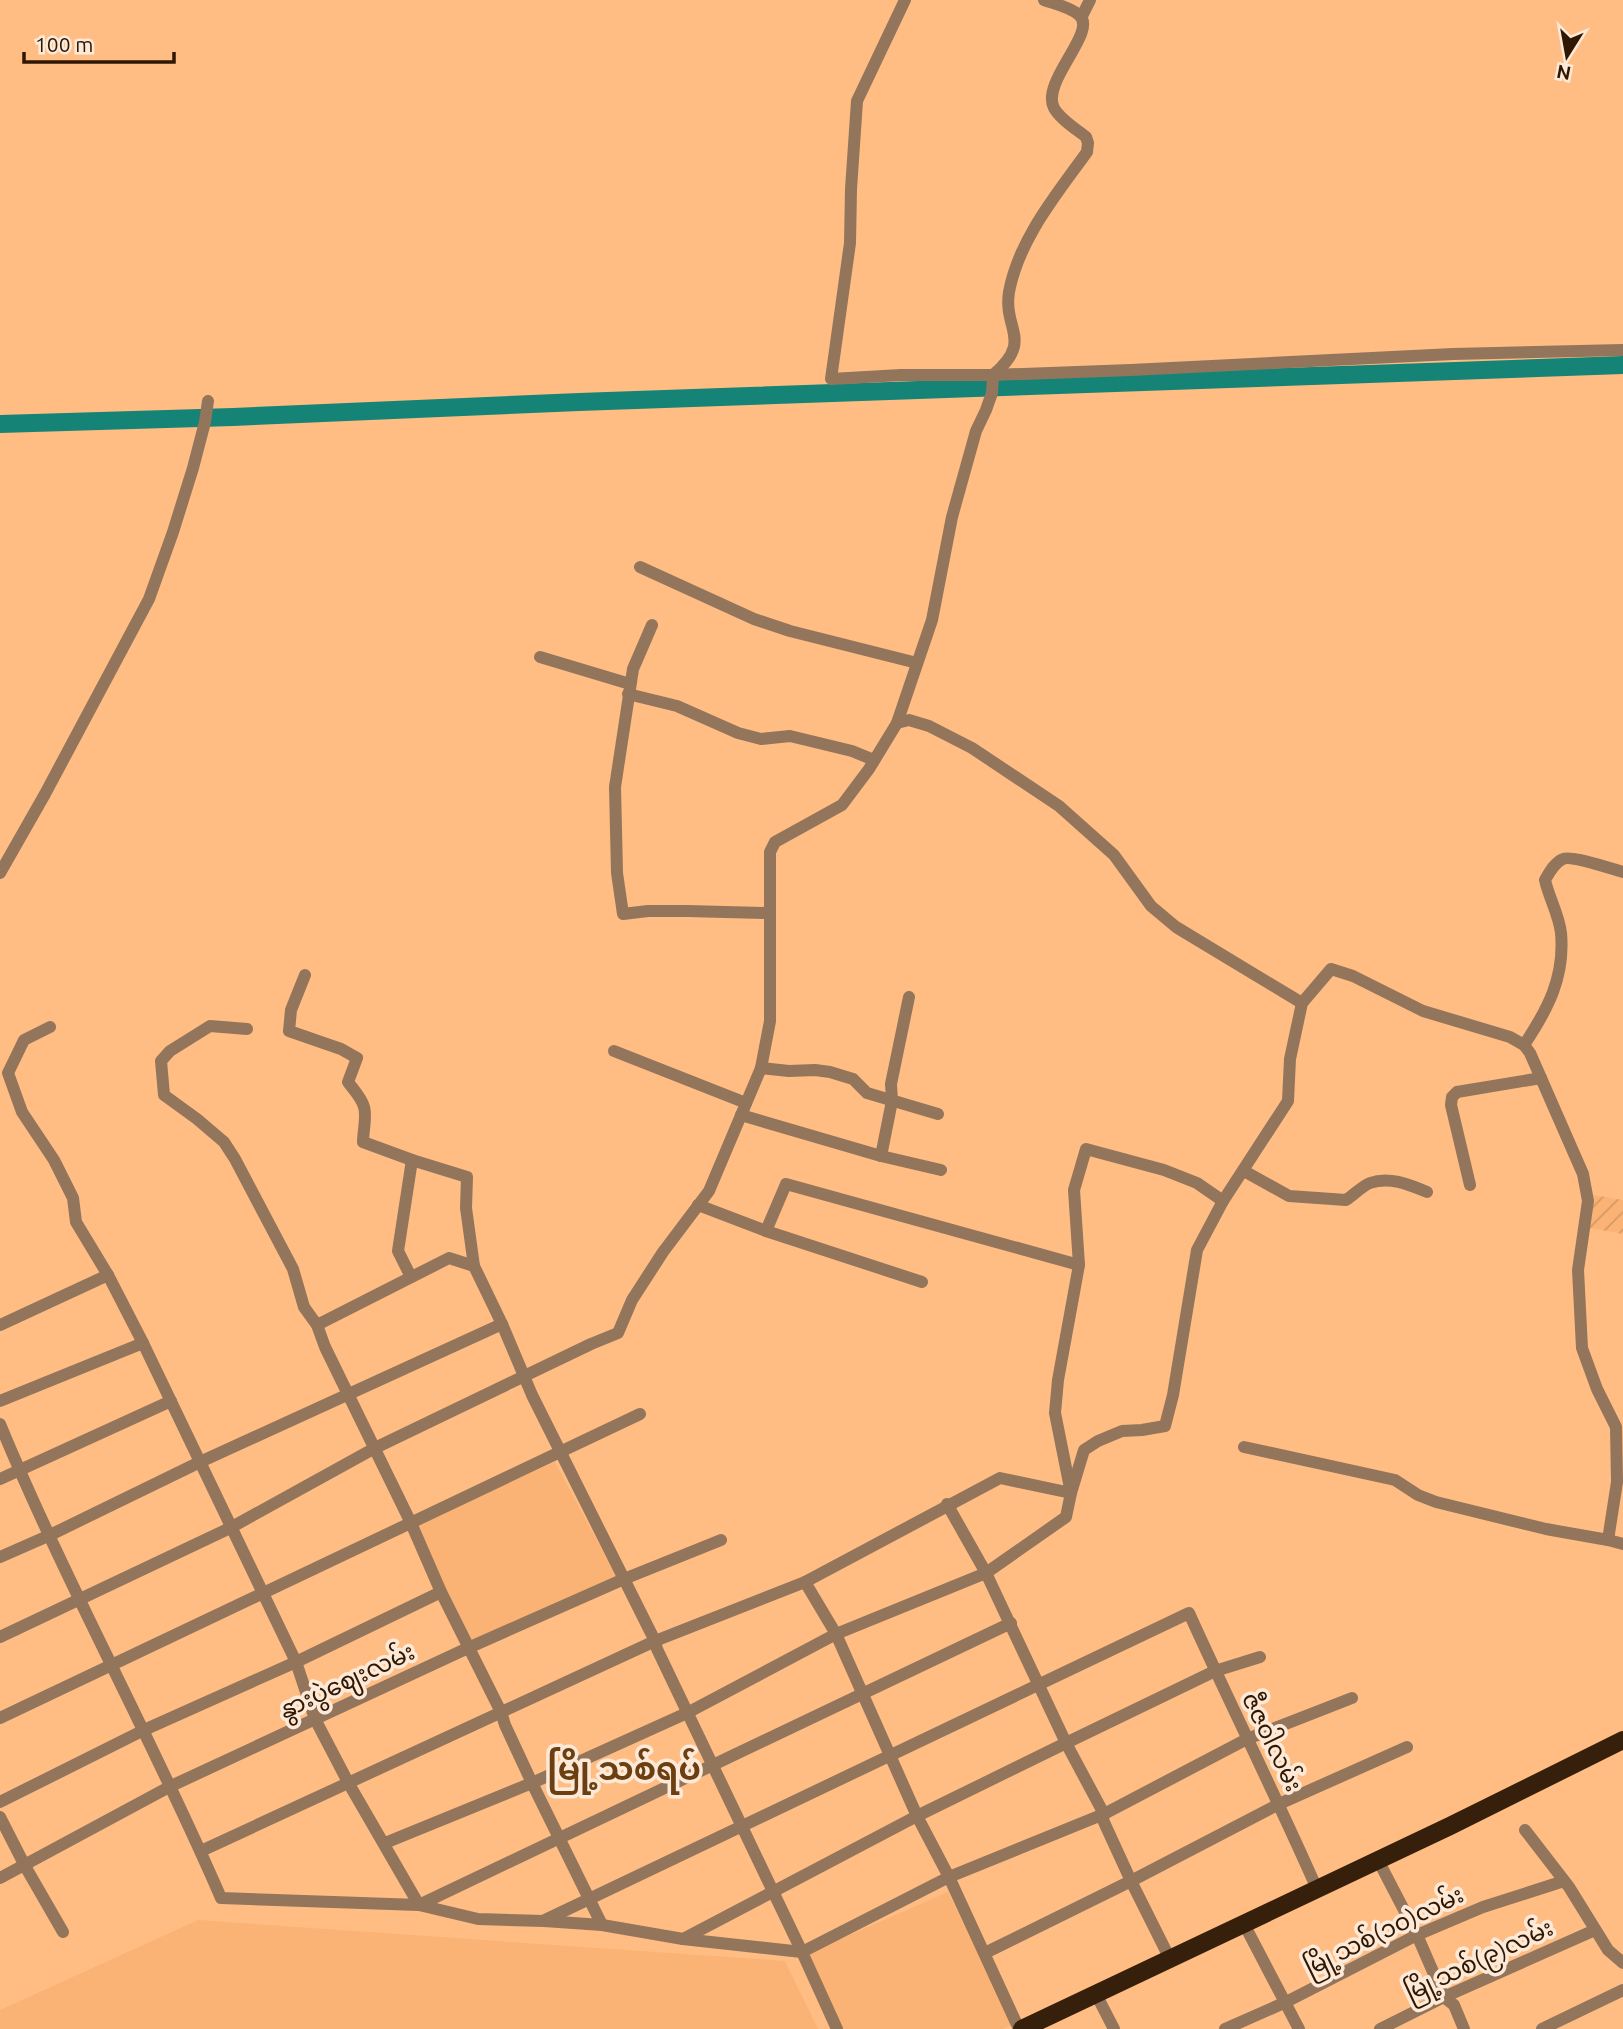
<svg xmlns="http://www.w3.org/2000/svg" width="1623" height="2029" font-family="Ubuntu,'Noto Sans Myanmar',sans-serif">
	<defs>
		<pattern id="industrial-furrows" width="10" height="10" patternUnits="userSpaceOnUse" patternTransform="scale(1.75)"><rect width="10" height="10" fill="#fab374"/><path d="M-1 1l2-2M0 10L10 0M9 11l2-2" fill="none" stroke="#d79963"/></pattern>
	</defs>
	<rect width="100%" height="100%" fill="#ffbd84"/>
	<!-- built -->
	<g fill="#fab374">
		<path d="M555 1462 616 1576 469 1641 417 1523Z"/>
		<path d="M948 1892 1012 2025 1003 2029H841L806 1954Z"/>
		<path d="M198 1920 785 1961 818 2029H0V2010Z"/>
	</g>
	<!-- industrial -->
	<path fill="url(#industrial-furrows)" d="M1594 1195 1623 1200V1234L1590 1228 1591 1199Z"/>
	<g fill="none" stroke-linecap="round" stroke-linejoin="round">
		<!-- river -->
		<path stroke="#158476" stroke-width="18" d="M0 424 233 417 579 402 1623 365"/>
		<!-- minor -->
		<g stroke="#93755c" stroke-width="12">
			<path d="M905 0 857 101 851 189 850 243 831 379 901 375H993L1131 370 1453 354 1623 350"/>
			<path d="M1082 16 1090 0"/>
			<path d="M640 567 754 619 790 631 917 663"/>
			<path d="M652 625 633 669 615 787 617 873 623 914 648 911H687L769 913"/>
			<path d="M540 657 630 684"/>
			<path d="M628 694 677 706 738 733 761 739 790 736 852 751 874 760"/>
			<path d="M897 723 909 720 929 726 972 748 1059 806 1114 855 1151 906 1176 927 1302 1003"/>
			<path d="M0 873 45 794 149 599 173 532 193 468 205 422 208 401"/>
			<path d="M305 975 291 1010 289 1031 341 1049 357 1058 348 1082C353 1089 362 1098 364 1107 367 1115 363 1132 363 1142L412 1160 467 1177 466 1208 474 1266 502 1324 532 1395 655 1641 657 1649 802 1952 837 2029"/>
			<path d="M50 1027 24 1040 8 1073 22 1112 54 1160 73 1198 76 1222 108 1275 143 1343 296 1662 315 1719 349 1784 419 1905 478 1919 544 1921 602 1925 683 1939 802 1952 949 1877 1104 1814 1247 1739 1352 1698"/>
			<path d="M247 1029 210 1026 170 1051 161 1061 164 1095 197 1119 224 1142 235 1159 293 1269 304 1307 317 1325 325 1347 411 1523 441 1592 501 1712 505 1725 532 1783 602 1925"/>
			<path d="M1524 1045C1548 1009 1565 977 1561 933 1559 915 1549 898 1545 880 1549 873 1555 862 1563 859 1571 855 1612 869 1623 872"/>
			<path d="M614 1051 746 1103"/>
			<path d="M761 1068 789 1071 815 1070 830 1072 853 1079 867 1093 938 1114"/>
			<path d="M741 1115 881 1156 941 1170"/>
			<path d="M881 1156 892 1101 891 1084 909 997"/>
			<path d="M1244 1171 1289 1196 1346 1200C1354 1195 1362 1186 1370 1183 1390 1176 1410 1185 1427 1192"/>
			<path d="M1470 1185 1451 1105 1452 1097 1457 1092 1541 1078"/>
			<path d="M698 1205 766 1231 922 1282"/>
			<path d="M1079 1265 1074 1190 1086 1149 1164 1170 1197 1183 1223 1201"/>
			<path d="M411 1277 398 1251 412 1160"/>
			<path d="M0 1325 108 1275"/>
			<path d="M317 1325 449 1258 474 1266"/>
			<path d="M0 1401 143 1343"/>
			<path d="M0 1424C67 1586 152 1738 221 1898L419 1905 1011 1623"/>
			<path d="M0 1479 171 1401"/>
			<path d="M947 1504 986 1573 1066 1743 1104 1814 1103 1820 1131 1881 1170 1959"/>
			<path d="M1608 1540 1623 1544"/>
			<path d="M0 1557 48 1536 200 1462 502 1324"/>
			<path d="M805 1582 836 1634 917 1816 949 1877 1019 2029"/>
			<path d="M0 1637 230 1528 375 1448 591 1344 618 1333 632 1300 663 1252 709 1191 761 1068 770 1021V852L775 842 842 805 869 769 897 723 932 620 952 517 976 431 986 410 992 393 993 375C1034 340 1003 330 1009 292 1019 239 1056 195 1087 152L1088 143 1086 137C1076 129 1060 119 1054 108 1040 82 1099 31 1079 15 1070 7 1055 4 1044 0"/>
			<path d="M0 1718 640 1414"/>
			<path d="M0 1802 144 1730 296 1662 441 1592"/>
			<path d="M0 1817 25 1866 63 1932"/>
			<path d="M1525 1830 1569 1887 1608 1950 1623 1963"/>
			<path d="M385 1843 532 1783 687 1713 836 1634 986 1573 1066 1517 1071 1493 1084 1450 1098 1441 1122 1431 1142 1430 1165 1426 1173 1395 1197 1250 1223 1201 1288 1101 1290 1059 1302 1003 1331 969 1353 976 1423 1011 1510 1037 1524 1045 1530 1053 1583 1174 1588 1201 1578 1270 1582 1348 1597 1389 1616 1427 1617 1482 1608 1540 1546 1529 1436 1502 1418 1495 1395 1480 1244 1447"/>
			<path d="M201 1851 655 1641 805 1582 1000 1478 1071 1493 1055 1413 1058 1380 1079 1265 786 1184 766 1231"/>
			<path d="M1378 1860 1417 1935 1444 1997 1454 2005 1464 2029"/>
			<path d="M0 1878 171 1786 468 1648 624 1579 721 1540"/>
			<path d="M545 1920 1189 1613C1231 1706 1276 1796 1317 1889"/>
			<path d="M1244 1924 1299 2029"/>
			<path d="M683 1939 917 1816 1066 1743 1215 1671 1260 1657"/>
			<path d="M985 1953 1131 1881 1279 1804 1407 1747"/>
			<path d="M1096 1994 1114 2029"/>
			<path d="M1225 2029 1286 2002 1417 1935 1483 1907 1564 1881"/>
			<path d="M1380 2029 1444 1997 1595 1930"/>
			<path d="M1542 2029 1623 1990"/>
		</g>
		<!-- highway -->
		<path stroke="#36200b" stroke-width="18" d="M1022 2029 1450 1826 1623 1740"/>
	</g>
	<g text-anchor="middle" stroke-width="7" stroke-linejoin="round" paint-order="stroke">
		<!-- street labels -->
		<g font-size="24" fill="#2f1701" stroke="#fde9d8">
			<text transform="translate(347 1681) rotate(-25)" y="8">နွားပွဲဈေးလမ်း</text>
			<text transform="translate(1272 1742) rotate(64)" y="8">ဇီဇဝါလမ်း</text>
			<text transform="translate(1384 1931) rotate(-26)" y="8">မြို့သစ်(၁၀)လမ်း</text>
			<text transform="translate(1479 1960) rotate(-25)" y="8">မြို့သစ်(၉)လမ်း</text>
		</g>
		<!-- district labels -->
		<g font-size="32" font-weight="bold" fill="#6b3f11" stroke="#fde9d8">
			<text x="624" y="1780">မြို့သစ်ရပ်</text>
		</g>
	</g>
	<!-- north arrow -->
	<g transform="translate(1567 56) rotate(191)" stroke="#fde9d8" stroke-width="5" paint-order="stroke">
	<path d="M0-5L12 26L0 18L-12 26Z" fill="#2f1701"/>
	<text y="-10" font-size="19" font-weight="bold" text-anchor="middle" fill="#2f1701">N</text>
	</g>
	<!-- scale -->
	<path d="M24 52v10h150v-10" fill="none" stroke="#2f1701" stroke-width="3.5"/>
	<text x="35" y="52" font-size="21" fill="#2f1701" stroke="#fde9d8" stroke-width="5" paint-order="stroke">100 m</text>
</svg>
